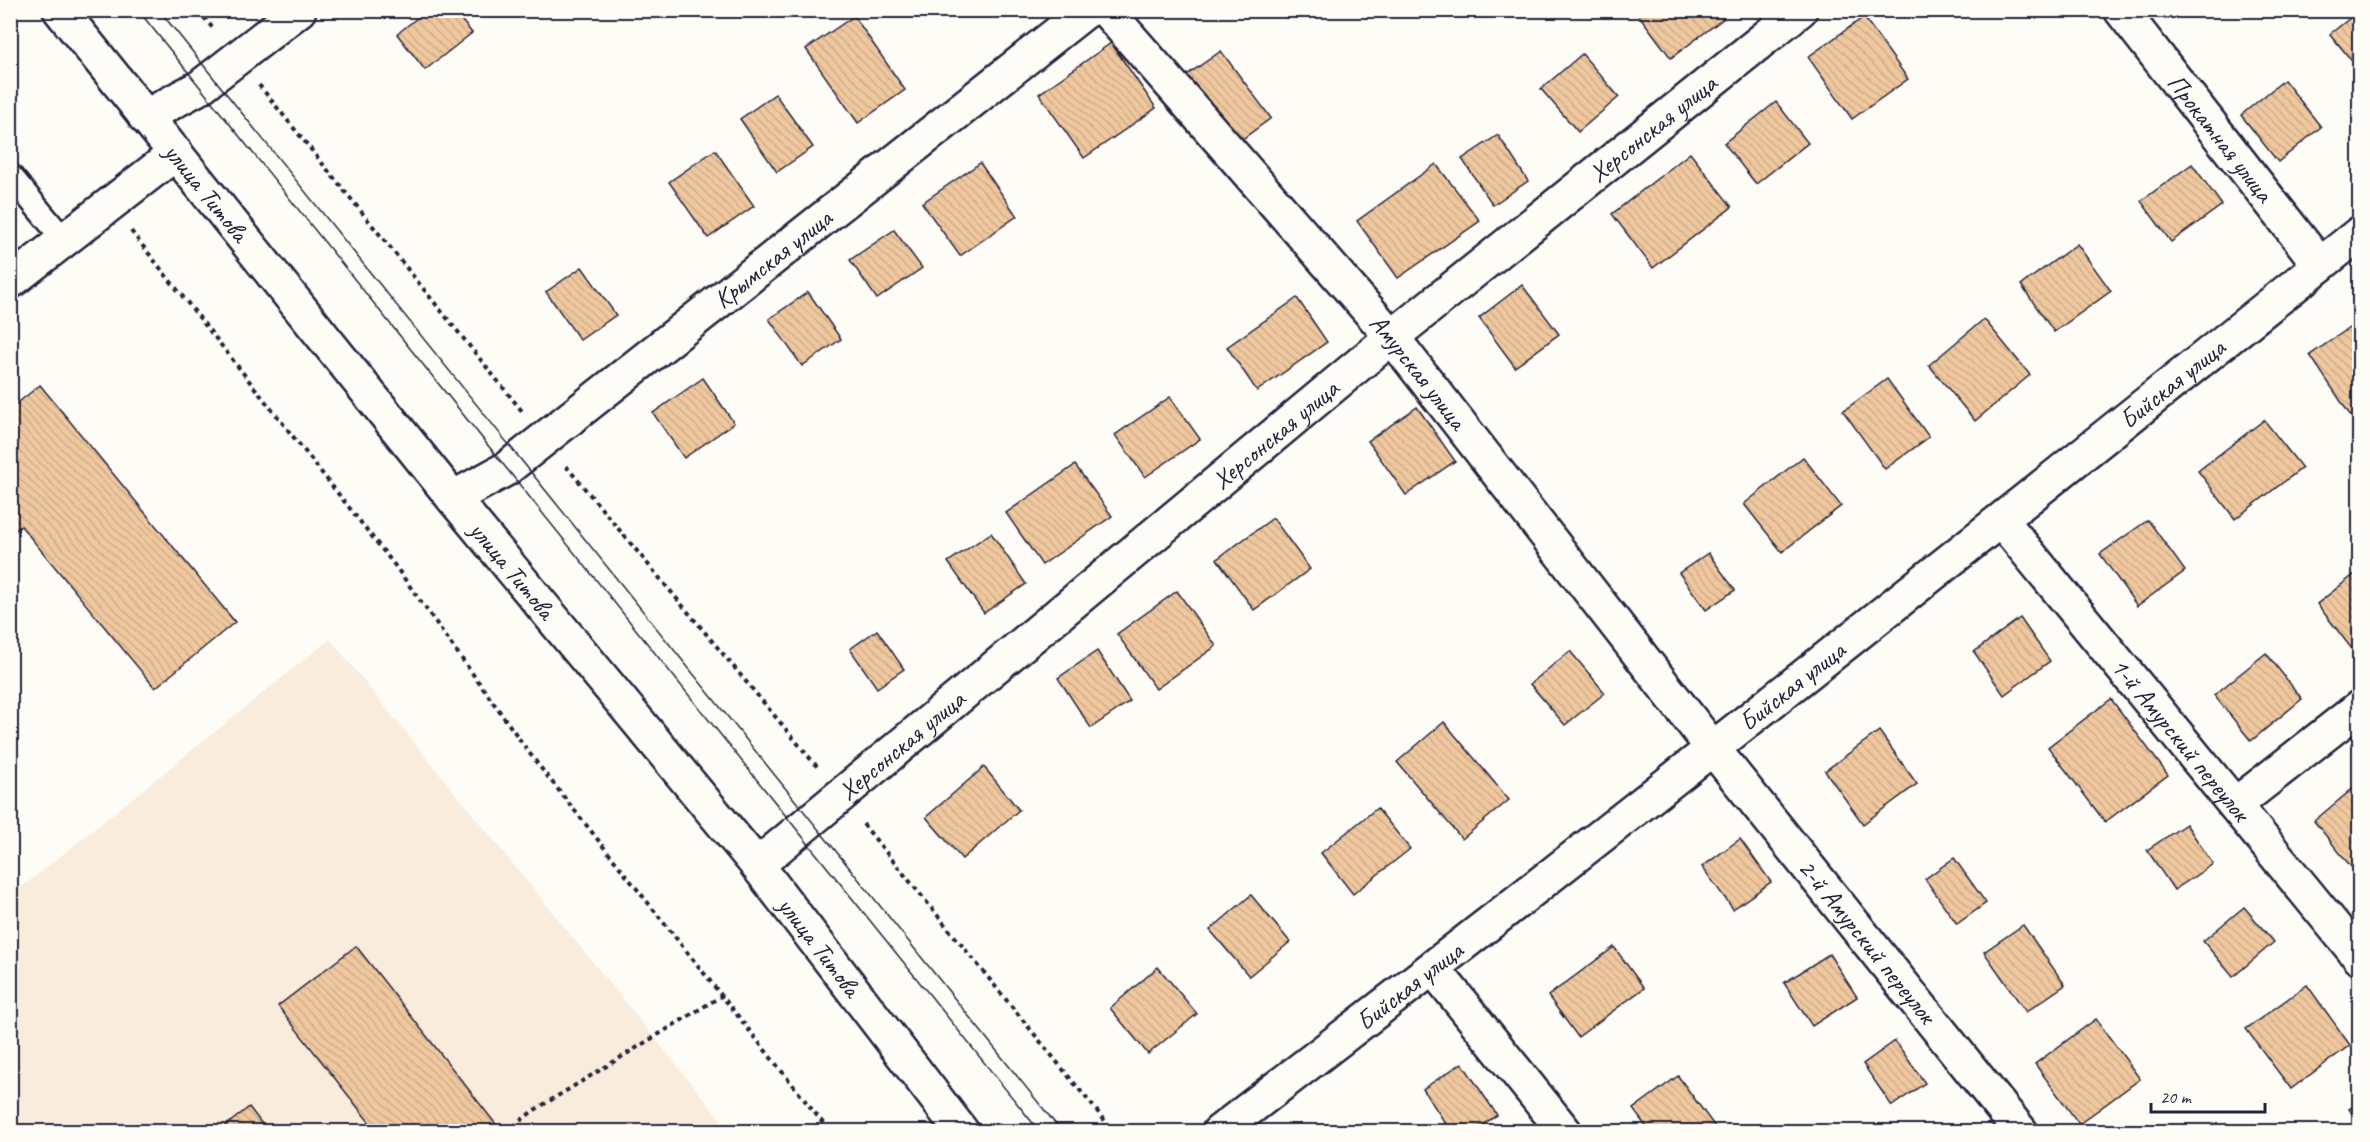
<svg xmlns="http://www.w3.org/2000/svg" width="2370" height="1142" font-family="Caveat,sans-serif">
	<defs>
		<pattern id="building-back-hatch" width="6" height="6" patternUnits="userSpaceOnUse" patternTransform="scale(1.5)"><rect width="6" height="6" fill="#f0c89f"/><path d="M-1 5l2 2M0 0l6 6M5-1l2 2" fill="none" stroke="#ceac8a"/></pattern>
	</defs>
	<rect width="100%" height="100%" fill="#fdfcf7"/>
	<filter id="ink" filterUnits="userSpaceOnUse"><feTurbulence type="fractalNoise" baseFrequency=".0167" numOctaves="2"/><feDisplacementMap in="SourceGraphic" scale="12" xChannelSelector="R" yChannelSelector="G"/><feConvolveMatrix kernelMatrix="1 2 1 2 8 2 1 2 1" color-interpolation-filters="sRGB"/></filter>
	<g filter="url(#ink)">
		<!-- built -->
		<path fill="#f9ecdd" d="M330 639 730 1131 11 1132V896Z"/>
		<!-- building -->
		<g fill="url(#building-back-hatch)" stroke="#22223b" stroke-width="1.5">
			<path d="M427 10H453L472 33 425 70 397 34Z"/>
			<path d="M1635 10H1718L1724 18 1671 58Z"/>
			<path d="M2360 10V71L2330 34Z"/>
			<path d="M854 16 905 90 858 123 806 49Z"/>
			<path d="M1864 17 1908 79 1852 119 1808 57Z"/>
			<path d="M1111 43 1156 108 1084 158 1039 94Z"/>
			<path d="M1221 51 1271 118 1237 143 1187 75Z"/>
			<path d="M1582 54 1619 97 1578 132 1541 89Z"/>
			<path d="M2284 80 2321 127 2278 162 2241 115Z"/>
			<path d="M775 94 813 147 777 172 740 119Z"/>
			<path d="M1776 102 1808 143 1756 184 1724 143Z"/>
			<path d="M1498 135 1528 181 1493 205 1462 159Z"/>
			<path d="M715 150 754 206 708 238 669 182Z"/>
			<path d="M1690 153 1732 207 1653 268 1612 214Z"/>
			<path d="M980 163 1017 216 960 256 922 203Z"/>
			<path d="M1436 164 1480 221 1398 278 1357 221Z"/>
			<path d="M2192 164 2222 205 2171 242 2141 201Z"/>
			<path d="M894 230 922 268 877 299 850 260Z"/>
			<path d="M2077 244 2111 291 2054 332 2021 285Z"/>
			<path d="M582 267 616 315 580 340 546 292Z"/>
			<path d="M1522 285 1559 334 1515 367 1479 318Z"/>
			<path d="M808 292 841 339 802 366 769 319Z"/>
			<path d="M1297 298 1327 342 1257 391 1227 347Z"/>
			<path d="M1984 319 2030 375 1975 421 1929 365Z"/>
			<path d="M2352 326 2360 338V417L2354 421 2310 355Z"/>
			<path d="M703 378 734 423 684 458 653 413Z"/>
			<path d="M1887 379 1929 437 1885 469 1843 411Z"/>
			<path d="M40 385 235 622 155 688 21 526 10 534V409Z"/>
			<path d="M1170 397 1200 439 1145 477 1115 435Z"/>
			<path d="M1417 407 1455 461 1406 495 1368 441Z"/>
			<path d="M2264 420 2302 468 2235 519 2198 471Z"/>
			<path d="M1803 457 1841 506 1782 552 1744 504Z"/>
			<path d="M1075 465 1112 516 1042 565 1006 513Z"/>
			<path d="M1273 518 1310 569 1254 610 1217 559Z"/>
			<path d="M2148 520 2185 571 2137 606 2100 554Z"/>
			<path d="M991 533 1026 584 984 613 948 562Z"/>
			<path d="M1708 553 1735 590 1706 610 1679 573Z"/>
			<path d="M2360 570V657L2359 658 2317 604Z"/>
			<path d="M1177 591 1216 646 1156 689 1117 634Z"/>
			<path d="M2020 618 2050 661 2004 695 1974 652Z"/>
			<path d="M877 630 904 669 877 688 850 649Z"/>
			<path d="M1097 651 1130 701 1091 728 1058 678Z"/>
			<path d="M1570 651 1605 693 1565 725 1530 684Z"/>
			<path d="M2266 653 2302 699 2251 741 2214 695Z"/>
			<path d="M2111 699 2168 775 2105 822 2048 747Z"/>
			<path d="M1444 722 1509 800 1462 839 1397 762Z"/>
			<path d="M1879 731 1917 784 1863 824 1825 771Z"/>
			<path d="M984 767 1019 810 962 859 926 817Z"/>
			<path d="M2357 785 2360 788V861L2352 868 2314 821Z"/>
			<path d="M1377 808 1410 849 1353 894 1321 853Z"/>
			<path d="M2186 824 2213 864 2174 890 2147 850Z"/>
			<path d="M1740 839 1771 882 1733 909 1702 867Z"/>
			<path d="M1954 858 1986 903 1957 924 1925 879Z"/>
			<path d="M1251 895 1290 942 1249 976 1210 930Z"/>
			<path d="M2244 907 2274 942 2233 977 2203 941Z"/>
			<path d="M2023 925 2065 985 2026 1012 1984 952Z"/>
			<path d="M356 946 502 1132H377L278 1006Z"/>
			<path d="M1614 947 1644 988 1578 1037 1548 996Z"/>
			<path d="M1829 954 1857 997 1812 1026 1784 983Z"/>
			<path d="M1158 967 1197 1014 1148 1054 1110 1008Z"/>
			<path d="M2307 985 2350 1045 2291 1089 2246 1029Z"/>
			<path d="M2096 1019 2140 1079 2079 1124 2035 1064Z"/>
			<path d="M1895 1041 1925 1083 1892 1106 1863 1064Z"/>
			<path d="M1462 1063 1497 1115 1472 1132H1451L1423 1089Z"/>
			<path d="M1678 1076 1718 1131V1132H1650L1633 1109Z"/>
			<path d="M2360 1102V1125L2349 1109Z"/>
			<path d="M249 1107 268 1132H218Z"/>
		</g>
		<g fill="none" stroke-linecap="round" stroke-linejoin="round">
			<defs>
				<path id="lane" d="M10 175 64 240"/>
				<g id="street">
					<path id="s1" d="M1106 10 1392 337 1714 750 2021 1132"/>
					<path id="s2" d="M2121 10 2320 265"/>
					<path d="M145 117 200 87 299 10"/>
					<path d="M10 282 176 153"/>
					<path id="s3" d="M453 498 506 469 520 458 1087 10"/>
					<path id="s4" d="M2002 521 2360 958"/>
					<path d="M2235 805 2360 707"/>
					<path id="s5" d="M757 865 1392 337 1800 10"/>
					<path d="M1433 968 1565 1132"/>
					<path id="s6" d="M1219 1132C1604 838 1981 536 2360 233"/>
				</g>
				<g id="secondary">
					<path id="s7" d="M60 10 453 498 757 865 962 1132"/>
				</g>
			</defs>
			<!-- lane casing -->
			<use href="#lane" stroke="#22223b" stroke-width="27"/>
			<!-- street casing -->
			<use href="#street" stroke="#22223b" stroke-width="38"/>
			<!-- secondary casing -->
			<use href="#secondary" stroke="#22223b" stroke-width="38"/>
			<!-- path -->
			<g stroke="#22223b" stroke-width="4" stroke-dasharray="4.5 4.5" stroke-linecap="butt">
				<path d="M198 10 215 31"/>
				<path d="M259 85 522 411"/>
				<path d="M131 231 396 567 533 758 830 1132"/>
				<path d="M566 466 819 769"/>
				<path d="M863 824 1114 1132"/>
				<path d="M506 1132 533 1111 723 995"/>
			</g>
			<!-- lane -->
			<use href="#lane" stroke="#fdfcf7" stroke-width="22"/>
			<!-- street -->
			<use href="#street" stroke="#fdfcf7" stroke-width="33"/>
			<!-- secondary -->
			<use href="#secondary" stroke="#fdfcf7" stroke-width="33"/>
			<!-- tram -->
			<g stroke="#22223b" stroke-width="1.5">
				<path d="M138 10 1040 1132"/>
				<path d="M159 10 1062 1132"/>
			</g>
		</g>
	</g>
	<g text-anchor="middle" stroke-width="4.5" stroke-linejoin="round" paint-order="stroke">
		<!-- street labels -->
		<g font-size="26" fill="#22223b" stroke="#fdfcf7">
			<text dy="9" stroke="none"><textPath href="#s5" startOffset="1160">Херсонская улица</textPath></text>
			<text dy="9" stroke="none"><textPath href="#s2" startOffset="162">Прокатная улица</textPath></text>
			<text dy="9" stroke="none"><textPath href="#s7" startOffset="234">улица Титова</textPath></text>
			<text dy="9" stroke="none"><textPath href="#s3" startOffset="400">Крымская улица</textPath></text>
			<text dy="9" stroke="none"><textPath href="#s1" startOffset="478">Амурская улица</textPath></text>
			<text dy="9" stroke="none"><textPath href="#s6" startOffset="1212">Бийская улица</textPath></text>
			<text dy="9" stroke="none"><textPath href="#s5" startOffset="674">Херсонская улица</textPath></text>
			<text dy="9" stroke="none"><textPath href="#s7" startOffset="720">улица Титова</textPath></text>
			<text dy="9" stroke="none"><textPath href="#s6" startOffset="726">Бийская улица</textPath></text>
			<text dy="9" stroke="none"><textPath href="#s4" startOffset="282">1-й Амурский переулок</textPath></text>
			<text dy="9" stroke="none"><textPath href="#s5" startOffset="188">Херсонская улица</textPath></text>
			<text dy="9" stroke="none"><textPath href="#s1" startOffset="1203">2-й Амурский переулок</textPath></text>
			<text dy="9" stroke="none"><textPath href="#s7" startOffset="1206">улица Титова</textPath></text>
			<text dy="9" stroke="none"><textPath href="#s6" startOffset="240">Бийская улица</textPath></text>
		</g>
	</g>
	<!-- margin -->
	<rect width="2370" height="1142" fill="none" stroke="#fdfcf7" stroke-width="36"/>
	<rect x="18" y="18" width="2334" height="1106" fill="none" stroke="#22223b" stroke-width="2" filter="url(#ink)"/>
	<!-- scale -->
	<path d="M2151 1103v9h114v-9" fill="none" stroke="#22223b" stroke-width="3"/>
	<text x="2160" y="1103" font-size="18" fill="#22223b" stroke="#fdfcf7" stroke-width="4.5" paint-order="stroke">20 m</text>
</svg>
